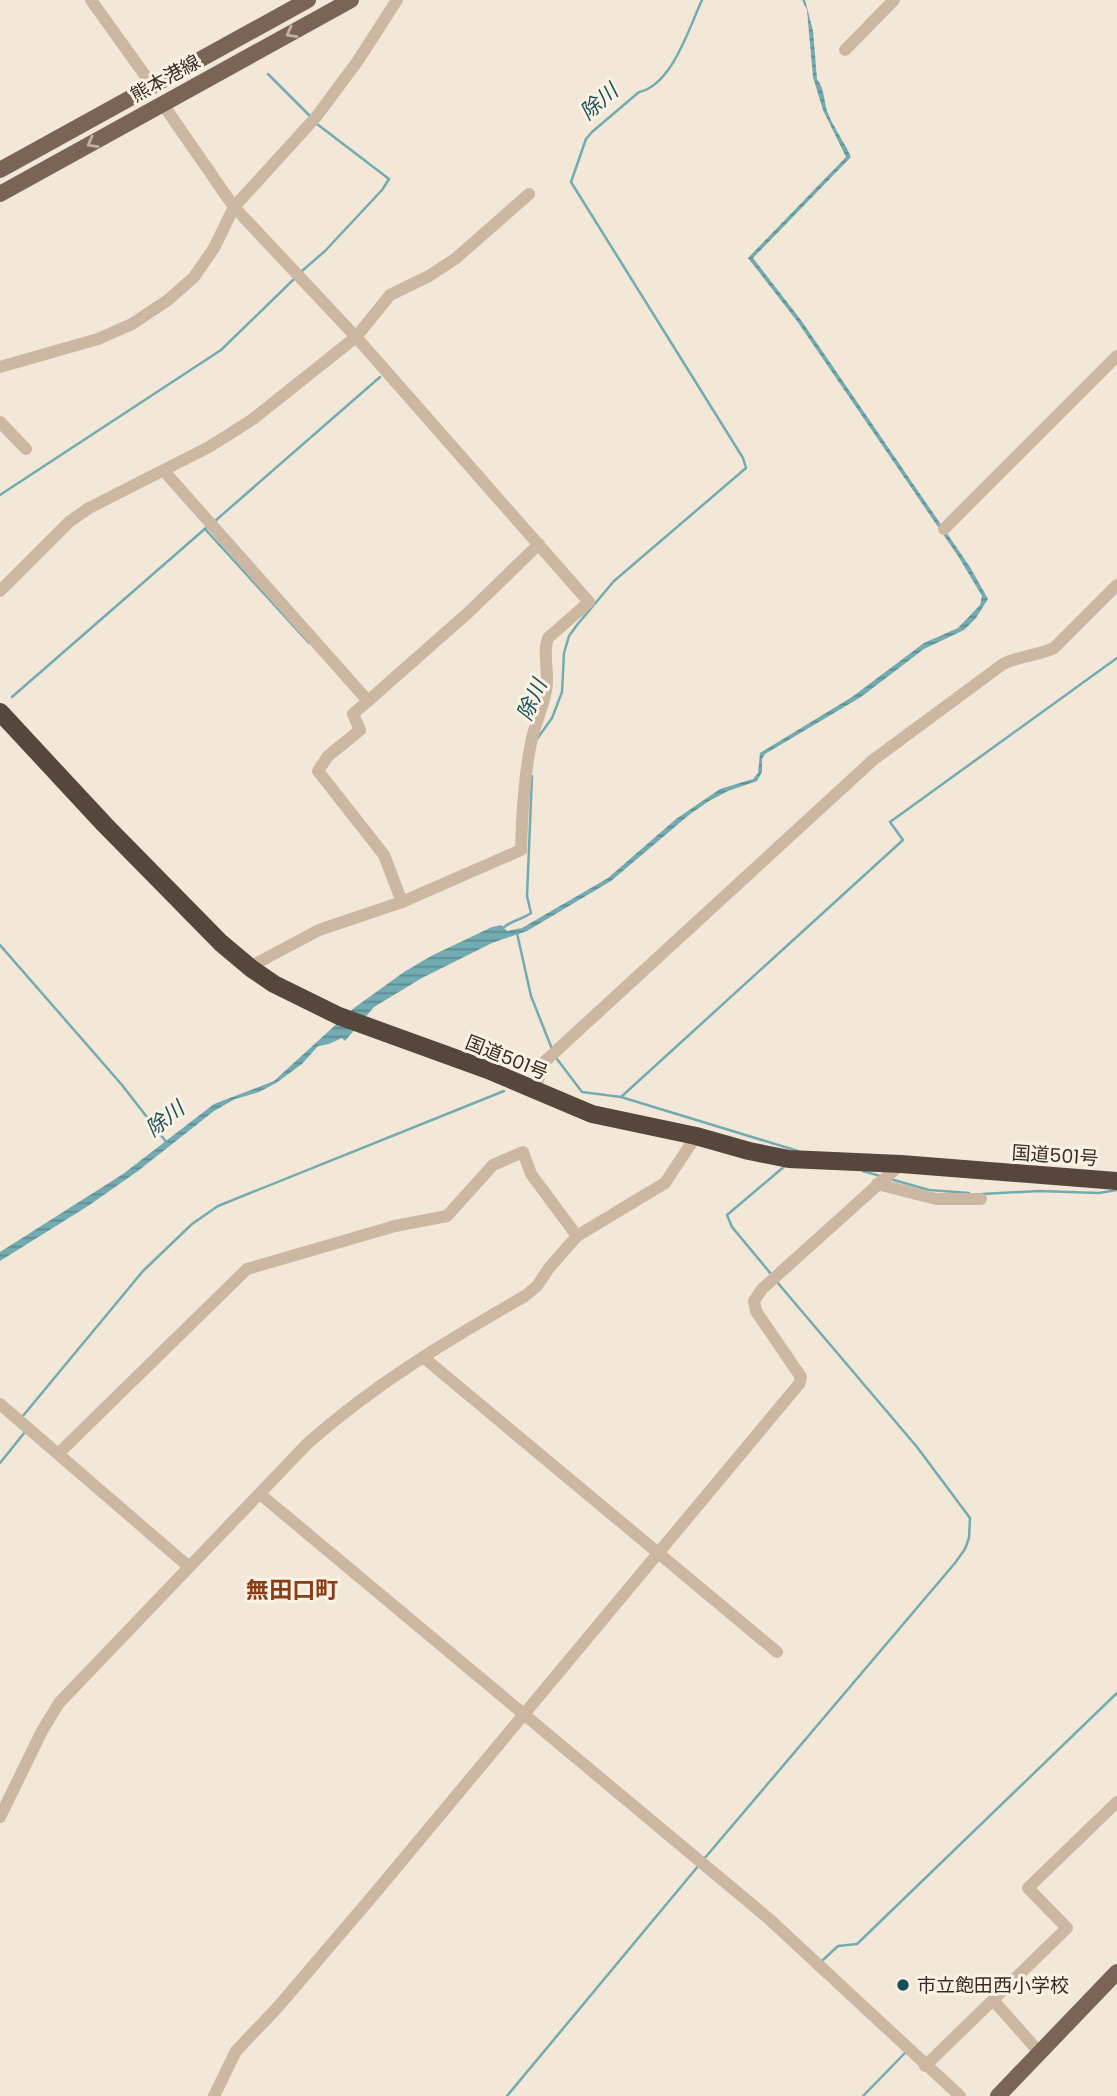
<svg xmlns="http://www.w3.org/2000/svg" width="1117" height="2096" font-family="Poppins,'Noto Sans JP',sans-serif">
	<defs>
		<pattern id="water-rules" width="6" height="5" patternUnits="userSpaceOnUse" patternTransform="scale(1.75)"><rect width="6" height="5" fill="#73abb2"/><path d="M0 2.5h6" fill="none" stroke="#5f8b91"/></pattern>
	</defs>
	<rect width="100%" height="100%" fill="#f3e8d7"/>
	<!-- water -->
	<path fill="url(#water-rules)" d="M802 0H805L813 31 817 79C824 88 824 100 827 111 833 127 844 141 851 157L753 258 801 320 970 567 988 599 976 618 964 630 924 649 861 697 765 754 762 759V772L757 781 728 791 709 801 689 815 611 881 527 931 492 943 422 978 374 1007 345 1041 342 1038 329 1044 318 1046 302 1064 276 1083 259 1092 235 1099 214 1111 138 1171 88 1206 0 1261V1252L123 1174 214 1104 274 1081 354 1008 404 972 431 956 492 927 501 925 507 931 522 928 608 878 676 819 720 789 753 779 758 773 760 753 852 697 924 643 958 628 980 605 982 596 958 556 797 321 748 258 846 157 823 110 813 77 807 10Z"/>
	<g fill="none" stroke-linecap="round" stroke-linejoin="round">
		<!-- stream -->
		<g stroke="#73abb2" stroke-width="2.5">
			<path d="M268 74 310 116"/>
			<path d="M302 271 325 251 382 190 389 179 317 124"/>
			<path d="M0 495 221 350 295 278"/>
			<path d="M215 521 380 377"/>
			<path d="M205 529 309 643"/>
			<path d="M12 697 207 527"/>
			<path d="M537 739 552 718 562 692 564 653 569 636 577 625 614 581 746 468 743 458 571 182 586 139 592 132 639 92C672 85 689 28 702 0"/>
			<path d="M501 930C508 921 522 920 531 913L527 896 532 776"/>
			<path d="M517 933 531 996 552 1049"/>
			<path d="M0 945 122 1085 167 1143"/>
			<path d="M557 1059 582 1092 621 1097 798 1151"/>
			<path d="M621 1097 903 840 890 822 1117 658"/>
			<path d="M863 1171 880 1176"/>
			<path d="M890 1179 929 1190 969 1193"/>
			<path d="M982 1194 1039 1191 1099 1193 1117 1190"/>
			<path d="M771 1274 732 1227 727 1215 786 1165"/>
			<path d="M22 1417 143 1271 192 1224 218 1206 504 1091"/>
			<path d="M0 1463 25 1432"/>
			<path d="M704 1859 955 1563 965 1549 969 1538 970 1518 917 1447 777 1282"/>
			<path d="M822 1961 838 1946 857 1944 1117 1693"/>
			<path d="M507 2096 699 1865"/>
			<path d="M863 2096 905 2053"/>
		</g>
		<!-- minor -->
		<g stroke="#ccb8a2" stroke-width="12">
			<path d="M91 0 152 85"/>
			<path d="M845 50 894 0"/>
			<path d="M162 103 234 207 356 337 589 602 548 638C542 655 550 674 546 691 543 707 536 722 532 738 524 775 522 812 521 850L402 902 319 930 257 963 252 969"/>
			<path d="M0 367 98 339 132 324 168 300 194 277 214 248 234 207 316 117 357 62 397 0"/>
			<path d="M0 422 26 449"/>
			<path d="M164 471 368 701 353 714 360 730 328 756 318 771 384 855 402 902"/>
			<path d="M944 529 1117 356"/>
			<path d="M0 591 69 522 89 508 209 447 253 419 356 337 390 295 429 276 455 259 529 194"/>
			<path d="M368 701 470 611 539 544"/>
			<path d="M535 1090 543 1063 873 760 1003 664C1019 656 1037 656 1054 648L1117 585"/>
			<path d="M877 1184 936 1199H981"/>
			<path d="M423 1357 777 1652"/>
			<path d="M0 1404 188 1566"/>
			<path d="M59 1453 247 1269 395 1226 447 1216 493 1165 523 1152 531 1174 577 1236"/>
			<path d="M260 1494 768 1918 960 2096"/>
			<path d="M0 1817 42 1731 59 1703 307 1444C373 1385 448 1340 525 1296L537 1286 549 1268 577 1236 665 1183 696 1136"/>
			<path d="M993 2000 1067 1928 1028 1888 1117 1802"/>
			<path d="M925 2066 993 2000 1040 2053"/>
			<path d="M214 2096 236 2051 277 2008 376 1892 799 1384 801 1377 756 1311 754 1301 762 1289 901 1164"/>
		</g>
		<!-- major -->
		<g stroke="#796455" stroke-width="16">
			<path d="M0 170 308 0"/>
			<path d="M0 194 351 0"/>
			<path d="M998 2096 1117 1972"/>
		</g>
		<!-- highway -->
		<path stroke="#57463b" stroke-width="18" d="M0 712 105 825 221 943 252 969 274 984 339 1016 488 1070 592 1114 696 1136 749 1151 789 1159 901 1164 1117 1181"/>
	</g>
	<!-- one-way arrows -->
	<defs><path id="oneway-chevron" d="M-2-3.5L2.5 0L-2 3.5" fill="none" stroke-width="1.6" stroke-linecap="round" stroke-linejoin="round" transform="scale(1.75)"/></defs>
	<g stroke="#c0b2a3">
		<use href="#oneway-chevron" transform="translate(291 33) rotate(151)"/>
		<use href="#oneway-chevron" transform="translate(92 143) rotate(151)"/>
	</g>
	<!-- markers -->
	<circle fill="#17505a" stroke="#faf2e3" stroke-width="2.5" cx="903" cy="1985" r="7"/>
	<g text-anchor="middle" stroke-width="6" stroke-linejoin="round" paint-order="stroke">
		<!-- street labels -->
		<g font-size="19" fill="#362c25" stroke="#faf2e3">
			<text transform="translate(165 78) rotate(-29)" y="7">熊本港線</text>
			<text transform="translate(507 1057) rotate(22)" y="7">国道501号</text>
			<text transform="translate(1055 1155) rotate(4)" y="7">国道501号</text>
		</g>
		<!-- poi labels -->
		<g font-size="19" fill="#362c25" stroke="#faf2e3" text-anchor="start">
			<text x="917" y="1992">市立飽田西小学校</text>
		</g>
		<!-- water labels -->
		<g font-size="21" font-style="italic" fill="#17505a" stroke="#faf2e3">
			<text transform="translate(599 102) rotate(-41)" y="7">除川</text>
			<text transform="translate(532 700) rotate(-66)" y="7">除川</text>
			<text transform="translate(165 1119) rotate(-38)" y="7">除川</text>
		</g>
		<!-- quarter labels -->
		<g font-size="23" font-weight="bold" fill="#8b3c18" stroke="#faf2e3">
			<text x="292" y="1598">無田口町</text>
		</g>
	</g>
</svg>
